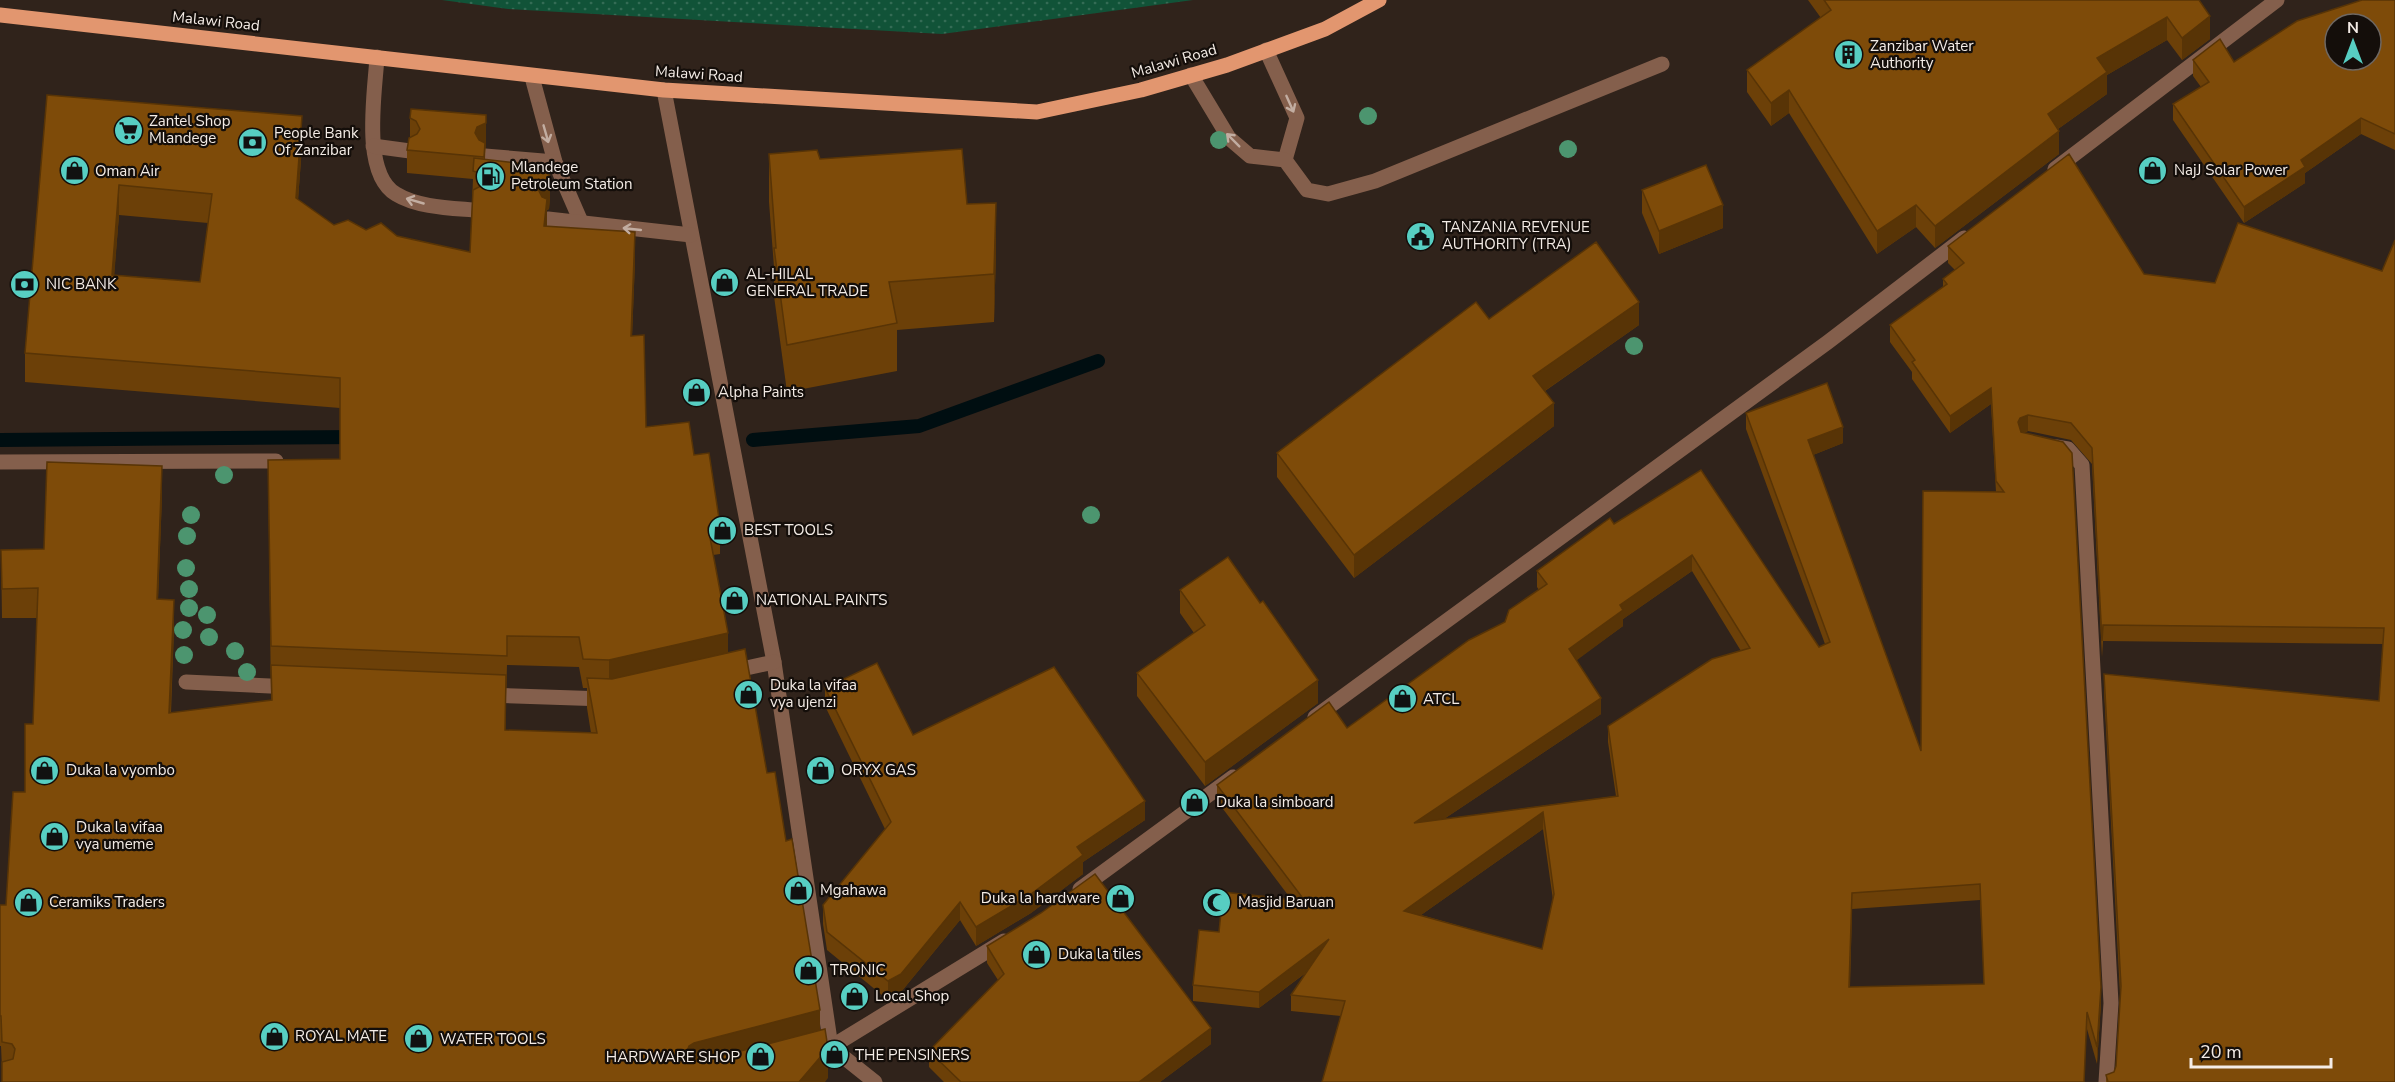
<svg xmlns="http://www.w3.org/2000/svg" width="2395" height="1082" font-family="'Nunito Sans',sans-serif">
	<defs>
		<pattern id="grass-dots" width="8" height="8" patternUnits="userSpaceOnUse" patternTransform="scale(1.5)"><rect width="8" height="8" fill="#115338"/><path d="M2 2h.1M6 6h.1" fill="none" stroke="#346c55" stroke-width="1.8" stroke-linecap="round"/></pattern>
	</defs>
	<rect width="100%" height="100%" fill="#30231b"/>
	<!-- grass -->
	<path fill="url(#grass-dots)" d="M442 0H1193L942 34 508 9Z"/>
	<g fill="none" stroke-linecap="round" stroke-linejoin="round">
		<!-- stream -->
		<g stroke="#000e11" stroke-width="14">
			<path d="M0 440 357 437"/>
			<path d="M753 440 919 426 1098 361"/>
		</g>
		<!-- minor -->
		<g stroke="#845f4c" stroke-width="15">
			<path d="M1266 50 1297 118 1285 160"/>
			<path d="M377 57C375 92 361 173 396 194 417 207 449 208 473 210"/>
			<path d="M1191 75 1229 138 1250 156 1285 160 1307 190 1328 194 1375 181 1662 64"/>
			<path d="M532 77 555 162 582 224"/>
			<path d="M664 90 774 662 831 1047 875 1082"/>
			<path d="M373 146 410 151"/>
			<path d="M485 156 555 162"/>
			<path d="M2055 169 2277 0"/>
			<path d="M548 219 691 235"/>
			<path d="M2056 447 2068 449 2082 465 2111 1003 2106 1082"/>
			<path d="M0 462 276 461"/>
			<path d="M728 672 774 662"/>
			<path d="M186 682 291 687"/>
			<path d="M486 695 605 699"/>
			<path d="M1315 717 1828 342 1964 238"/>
			<path d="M1080 889 1233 777"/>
			<path d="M809 1053 831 1047 1004 941"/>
		</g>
		<!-- major -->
		<path stroke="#e2966f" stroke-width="15" d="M0 15 664 90 1037 112 1141 90 1227 65 1325 29 1379 0"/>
	</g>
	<!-- trees -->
	<g fill="#4c956f">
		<circle cx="1368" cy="116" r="9"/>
		<circle cx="1219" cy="140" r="9"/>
		<circle cx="1568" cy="149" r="9"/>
		<circle cx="1634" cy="346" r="9"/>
		<circle cx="224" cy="475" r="9"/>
		<circle cx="191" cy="515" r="9"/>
		<circle cx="1091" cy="515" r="9"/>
		<circle cx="187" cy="536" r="9"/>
		<circle cx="186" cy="568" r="9"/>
		<circle cx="189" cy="589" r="9"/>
		<circle cx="189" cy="608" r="9"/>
		<circle cx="207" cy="615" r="9"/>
		<circle cx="183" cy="630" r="9"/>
		<circle cx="209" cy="637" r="9"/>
		<circle cx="235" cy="651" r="9"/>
		<circle cx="184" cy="655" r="9"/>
		<circle cx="247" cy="672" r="9"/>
	</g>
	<!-- wall -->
	<g fill="#6c4008" fill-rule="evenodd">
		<path d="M1808 0H2199L2210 39 2182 60 2167 40 2107 75V94L2058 129 2059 154 1935 248 1916 227 1877 254 1789 113 1771 126 1747 92V70L1821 18Z"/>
		<path d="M2395 0V150L2361 134 2305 173V183L2244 223 2173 120V104L2201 87 2193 76V60L2234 62Z"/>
		<path d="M47 95 302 146 298 200 334 225 366 230 397 236 470 252 473 179 407 173V150L410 137V118L486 138 485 159 550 197 549 209 547 210V226L635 261 632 336 646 427 694 455 720 525V554L713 555 728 653 767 773 786 841 828 1078 2 1069 1 1046H0V905H6L25 792 33 724 37 618H2L1 550 44 549 162 496 158 599 174 629 171 713 271 700 268 460 340 459V408L25 382V353ZM119 215 208 223 200 282 114 275ZM507 665 579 667 583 688H587V708L591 733 505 730Z"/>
		<path d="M769 154 820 159 967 204 996 251 994 322 897 330V371L787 392 774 296V267L769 202Z"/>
		<path d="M1642 190 1723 228 1659 254 1642 213Z"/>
		<path d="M1948 246 2144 274 2215 283 2382 271 2395 1082H2106V1075L2114 1072 2116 1066 2120 994 2104 690V674L2379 701 2383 644 2103 641 2102 657 2092 464 2071 440 2028 431 2024 433 2101 1003 2097 1064 2087 1029 1341 1016 1291 1011V995L1307 972 1259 1008 1193 1001V985L1219 932 1291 899 1217 801V785L1347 728 1505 622 1539 590 1537 587V571L1701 470 1819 647 1825 644 1746 429V413L1843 443 1813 455 1921 751 1996 492 1991 404 1950 433 1912 379V372L1890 342V325L1943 287V279L1955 270 1948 263ZM1692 571 1741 651 1608 726V742L1616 796 1444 819 1601 714 1576 660 1623 626V619ZM1543 829 1553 900 1542 949 1421 915ZM1980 900 1984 984 1850 987 1852 909Z"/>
		<path d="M1489 319 1639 325 1545 391 1554 426 1354 578 1277 477V453Z"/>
		<path d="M1180 590 1318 703 1205 786 1137 696V673L1194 633 1180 613Z"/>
		<path d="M825 688 913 735 1145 820 1083 862V874L1031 913 976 946 960 920 901 992 888 1000 827 950 823 924V905L885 829 825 706Z"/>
		<path d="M987 946 1211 1044 1160 1082H944L929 1067V1051L998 980 987 963Z"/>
	</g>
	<!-- shaded-wall -->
	<g fill="#583406">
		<path d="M2210 16V39L2182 60V38Z"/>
		<path d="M2167 17V40L2107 75V94L2048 136V114L2097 58Z"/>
		<path d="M1789 90V113L1771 126V103Z"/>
		<path d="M486 115V146L485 147 484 180V157L477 150 475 133 477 127Z"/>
		<path d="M302 116V146L296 228V198Z"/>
		<path d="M2361 118V134L2305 173V183L2244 223V207L2301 160Z"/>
		<path d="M2059 131V154L1935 248V226Z"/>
		<path d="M550 167V197L549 209 547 210V229L544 226 538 189 541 183Z"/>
		<path d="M119 185V215L112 305V275Z"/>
		<path d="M996 203V251L994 322V274Z"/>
		<path d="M1723 205V228L1659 254V231Z"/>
		<path d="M1916 205V227L1877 254V231Z"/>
		<path d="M635 232V261L631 365V336Z"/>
		<path d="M1639 302V325L1533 399V376Z"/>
		<path d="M1991 388V404L1950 433V416Z"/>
		<path d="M1554 403V426L1354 578V555Z"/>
		<path d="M2028 415V431L2020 434 2018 422 2020 418Z"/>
		<path d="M1843 427V443L1808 457V440Z"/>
		<path d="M162 466V496L157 629V599Z"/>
		<path d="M1692 555V571L1623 619V626L1569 666V649L1620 605Z"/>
		<path d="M174 600V629L169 743V713Z"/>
		<path d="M728 633V662L609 689V660Z"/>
		<path d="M506 675V705L505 760V730Z"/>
		<path d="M1318 680V703L1205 786V762Z"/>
		<path d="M1601 698V714L1414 839V823Z"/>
		<path d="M1145 801V820L1083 862V874L1031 913 976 946V927L1077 847Z"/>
		<path d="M1543 812V829L1404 927V911Z"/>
		<path d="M960 902V920L901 992 888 1000V981Z"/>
		<path d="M1329 939V955L1259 1008V992Z"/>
		<path d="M2101 987V1003L2097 1064V1047Z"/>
		<path d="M820 1010V1040L694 1073 686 1054 689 1046 694 1043Z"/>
		<path d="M1211 1028V1044L1160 1082H1139Z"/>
		<path d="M828 1048V1078L825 1082H799Z"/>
	</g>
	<!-- building -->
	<g fill="#7e4b09" stroke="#583406" stroke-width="1.5" fill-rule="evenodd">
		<path d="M1824 0H2199L2210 16 2182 38 2167 17 2097 58 2107 72 2048 114 2059 131 1935 226 1916 205 1877 231 1789 90 1771 103 1747 70 1831 10Z"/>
		<path d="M2362 0H2395V134L2361 118 2301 160 2305 167 2244 207 2173 104 2209 82 2193 60 2220 39 2234 62 2297 21ZM2335 24H2371V60H2335Z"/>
		<path d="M47 95 302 116 296 198 334 225 348 220 366 230 381 223 397 236 470 252 473 190 481 186 483 181 479 173 473 171 474 158 550 167 549 180 541 183 538 189 542 197 547 199 544 226 635 232 631 336 644 335 646 427 689 422 694 455 709 453 720 525 708 527 728 633 609 660 583 659 579 637 507 636V656L271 646 268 460 340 459V378L25 353ZM119 185 212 194 200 282 112 275Z"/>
		<path d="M411 109 486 115V123L477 127 475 133 479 140 485 143 484 157 407 150 409 138 417 134 420 129 416 121 410 118Z"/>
		<path d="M962 149 967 204 996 203 994 274 889 282 897 323 787 345 774 248H776L769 154 817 150 820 159Z"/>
		<path d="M2069 154 2144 274 2215 283 2238 223 2382 271 2395 240V1082H2108L2106 1075 2114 1072 2116 1066 2121 986 2104 674 2379 701 2384 628 2103 625 2102 641 2092 448 2071 423 2028 415 2020 418 2018 422 2021 432 2063 442 2072 453 2101 987 2097 1047 2087 1012 2084 1082H1322L1345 1001 1291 995 1329 939 1259 992 1193 985 1199 930 1219 932 1223 892 1305 901 1217 785 1329 702 1347 728 1469 640 1505 622 1509 610 1547 584 1537 571 1610 518 1614 524 1701 470 1819 647 1830 642 1746 413 1827 383 1843 427 1808 440 1921 751 1923 491 2004 492 1996 481 1991 388 1950 416 1912 362 1915 360 1890 325 1947 284 1943 279 1964 263 1948 246ZM1692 555 1750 648 1712 659 1608 726 1618 796 1414 823 1601 698 1569 649 1623 610 1620 605ZM1543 812 1554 894 1542 949 1404 911ZM1980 884 1984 984 1849 987 1852 893Z"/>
		<path d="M1706 165 1723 205 1659 231 1642 190Z"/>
		<path d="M1596 242 1639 302 1533 376 1554 403 1354 555 1277 453 1476 302 1489 319Z"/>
		<path d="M47 462 162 466 157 599 174 600 169 713 272 700 271 665 506 675 505 730 597 733 587 678 612 679 745 649 767 773 775 772 786 841 792 839 820 1010 694 1043 689 1046 686 1054 690 1059 698 1062 825 1029 828 1048 799 1082H2V1062L13 1059 15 1049 12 1044 2 1042 1 1016H0V905H6L13 792H25V724H33L38 588 2 589 1 550 44 549Z"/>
		<path d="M1228 557 1260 603 1263 601 1318 680 1205 762 1137 673 1205 625 1180 590Z"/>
		<path d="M877 663 913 735 1054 667 1145 801 1077 847 1083 855 1031 894 976 927 960 902 901 974 888 981 827 932 823 905 891 822 825 688Z"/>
		<path d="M1095 874 1211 1028 1139 1082H961L929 1051 1004 974 987 946 1041 913Z"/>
	</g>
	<!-- one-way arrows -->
	<defs><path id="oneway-shaft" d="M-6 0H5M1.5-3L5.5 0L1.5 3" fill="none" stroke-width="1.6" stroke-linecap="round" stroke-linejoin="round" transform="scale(1.5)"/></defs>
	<g stroke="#c2ada1">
		<use href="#oneway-shaft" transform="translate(1290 104) rotate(66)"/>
		<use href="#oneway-shaft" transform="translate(546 134) rotate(74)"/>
		<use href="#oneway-shaft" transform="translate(1233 140) rotate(-135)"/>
		<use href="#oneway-shaft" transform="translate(415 201) rotate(-164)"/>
		<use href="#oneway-shaft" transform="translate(632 229) rotate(-174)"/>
	</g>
	<!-- icons -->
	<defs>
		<symbol id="building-disc" viewBox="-11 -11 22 22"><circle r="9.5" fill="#57cec2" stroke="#140e0a"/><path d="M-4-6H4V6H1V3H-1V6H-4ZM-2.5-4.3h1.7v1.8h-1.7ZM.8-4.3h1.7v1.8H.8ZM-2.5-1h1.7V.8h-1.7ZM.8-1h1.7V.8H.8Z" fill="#111"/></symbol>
		<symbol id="supermarket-disc" viewBox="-11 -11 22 22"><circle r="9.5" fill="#57cec2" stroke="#140e0a"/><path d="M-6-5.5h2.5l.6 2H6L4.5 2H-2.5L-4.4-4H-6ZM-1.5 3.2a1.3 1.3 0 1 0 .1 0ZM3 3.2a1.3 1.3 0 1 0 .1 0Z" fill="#111"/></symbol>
		<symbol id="bank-disc" viewBox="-11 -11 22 22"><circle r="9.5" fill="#57cec2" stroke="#140e0a"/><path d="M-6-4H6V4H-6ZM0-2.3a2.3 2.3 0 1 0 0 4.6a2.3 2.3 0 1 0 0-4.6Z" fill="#111"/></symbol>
		<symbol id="shop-disc" viewBox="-11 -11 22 22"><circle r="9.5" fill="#57cec2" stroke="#140e0a"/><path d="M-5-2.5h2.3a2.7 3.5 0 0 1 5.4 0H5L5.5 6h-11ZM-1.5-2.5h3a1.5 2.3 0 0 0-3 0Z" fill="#111"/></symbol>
		<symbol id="fuel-disc" viewBox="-11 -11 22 22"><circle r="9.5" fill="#57cec2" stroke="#140e0a"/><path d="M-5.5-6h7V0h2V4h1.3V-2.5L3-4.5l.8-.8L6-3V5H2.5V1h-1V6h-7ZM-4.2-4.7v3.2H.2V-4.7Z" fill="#111"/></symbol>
		<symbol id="civic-disc" viewBox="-11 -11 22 22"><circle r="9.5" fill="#57cec2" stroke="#140e0a"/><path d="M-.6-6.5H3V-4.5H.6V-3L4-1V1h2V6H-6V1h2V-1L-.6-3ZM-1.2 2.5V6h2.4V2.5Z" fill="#111"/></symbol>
		<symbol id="mosque-disc" viewBox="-11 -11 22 22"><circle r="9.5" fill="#57cec2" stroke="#140e0a"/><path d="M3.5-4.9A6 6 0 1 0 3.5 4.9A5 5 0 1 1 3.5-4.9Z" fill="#111"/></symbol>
	</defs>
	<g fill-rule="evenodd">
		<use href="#building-disc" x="1832" y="38" width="33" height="33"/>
		<use href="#supermarket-disc" x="112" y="114" width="33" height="33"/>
		<use href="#bank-disc" x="236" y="126" width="33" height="33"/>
		<use href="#shop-disc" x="2136" y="154" width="33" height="33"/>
		<use href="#shop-disc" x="58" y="154" width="33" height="33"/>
		<use href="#fuel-disc" x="474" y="160" width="33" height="33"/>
		<use href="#civic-disc" x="1404" y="220" width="33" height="33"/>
		<use href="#shop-disc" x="708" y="266" width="33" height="33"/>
		<use href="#bank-disc" x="8" y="268" width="33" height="33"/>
		<use href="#shop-disc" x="680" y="376" width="33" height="33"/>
		<use href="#shop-disc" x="706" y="514" width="33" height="33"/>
		<use href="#shop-disc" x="718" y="584" width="33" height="33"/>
		<use href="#shop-disc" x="732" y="678" width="33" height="33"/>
		<use href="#shop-disc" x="1386" y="682" width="33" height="33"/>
		<use href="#shop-disc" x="28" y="754" width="33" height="33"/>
		<use href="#shop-disc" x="804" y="754" width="33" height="33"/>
		<use href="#shop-disc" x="1178" y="786" width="33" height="33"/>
		<use href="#shop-disc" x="38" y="820" width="33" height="33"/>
		<use href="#shop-disc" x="782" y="874" width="33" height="33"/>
		<use href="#shop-disc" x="1104" y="882" width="33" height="33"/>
		<use href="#shop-disc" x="12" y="886" width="33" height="33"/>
		<use href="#mosque-disc" x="1200" y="886" width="33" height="33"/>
		<use href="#shop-disc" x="1020" y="938" width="33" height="33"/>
		<use href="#shop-disc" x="792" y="954" width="33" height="33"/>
		<use href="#shop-disc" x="838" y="980" width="33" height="33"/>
		<use href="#shop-disc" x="258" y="1020" width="33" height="33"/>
		<use href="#shop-disc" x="402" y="1022" width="33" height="33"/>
		<use href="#shop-disc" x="818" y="1038" width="33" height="33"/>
		<use href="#shop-disc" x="744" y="1040" width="33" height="33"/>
	</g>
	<g text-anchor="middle" stroke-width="4.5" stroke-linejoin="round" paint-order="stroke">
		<!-- street labels -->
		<g font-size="15" fill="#f4ece6" stroke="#140e0a">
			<text transform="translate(216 21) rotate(6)" y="5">Malawi Road</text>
			<text transform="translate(1174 61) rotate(-16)" y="5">Malawi Road</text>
			<text transform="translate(699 74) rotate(4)" y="5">Malawi Road</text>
		</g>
		<!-- poi labels -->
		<g font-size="15" fill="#f4ece6" stroke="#140e0a" text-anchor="start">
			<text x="1870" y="51">Zanzibar Water<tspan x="1870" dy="17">Authority</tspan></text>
			<text x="149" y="126">Zantel Shop<tspan x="149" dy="17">Mlandege</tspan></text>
			<text x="274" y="138">People Bank<tspan x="274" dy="17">Of Zanzibar</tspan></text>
			<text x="511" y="172">Mlandege<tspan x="511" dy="17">Petroleum Station</tspan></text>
			<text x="2174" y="175">NajJ Solar Power</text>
			<text x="95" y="176">Oman Air</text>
			<text x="1442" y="232">TANZANIA REVENUE<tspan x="1442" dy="17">AUTHORITY (TRA)</tspan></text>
			<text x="746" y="279">AL-HILAL<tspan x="746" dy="17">GENERAL TRADE</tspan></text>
			<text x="46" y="289">NIC BANK</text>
			<text x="718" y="397">Alpha Paints</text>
			<text x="744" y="535">BEST TOOLS</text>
			<text x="756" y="605">NATIONAL PAINTS</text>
			<text x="770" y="690">Duka la vifaa<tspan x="770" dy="17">vya ujenzi</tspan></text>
			<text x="1423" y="704">ATCL</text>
			<text x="66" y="775">Duka la vyombo</text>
			<text x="841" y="775">ORYX GAS</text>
			<text x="1216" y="807">Duka la simboard</text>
			<text x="76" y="832">Duka la vifaa<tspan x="76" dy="17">vya umeme</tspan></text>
			<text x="820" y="895">Mgahawa</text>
			<text x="1100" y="903" text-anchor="end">Duka la hardware</text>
			<text x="49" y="907">Ceramiks Traders</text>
			<text x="1238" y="907">Masjid Baruan</text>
			<text x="1058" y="959">Duka la tiles</text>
			<text x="830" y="975">TRONIC</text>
			<text x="875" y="1001">Local Shop</text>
			<text x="295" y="1041">ROYAL MATE</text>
			<text x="440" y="1044">WATER TOOLS</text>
			<text x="855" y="1060">THE PENSINERS</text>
			<text x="740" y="1062" text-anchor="end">HARDWARE SHOP</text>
		</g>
	</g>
	<!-- north arrow -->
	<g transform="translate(2353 42)"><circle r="28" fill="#140e0a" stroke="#6e6762" stroke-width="1.5"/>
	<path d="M0-4.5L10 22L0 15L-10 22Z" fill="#57cec2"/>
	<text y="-9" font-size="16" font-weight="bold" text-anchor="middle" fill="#f4ece6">N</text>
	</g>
	<!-- scale -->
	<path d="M2191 1058v9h140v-9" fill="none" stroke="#f4ece6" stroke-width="3"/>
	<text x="2200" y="1058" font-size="18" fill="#f4ece6" stroke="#140e0a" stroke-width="4.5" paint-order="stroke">20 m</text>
</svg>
